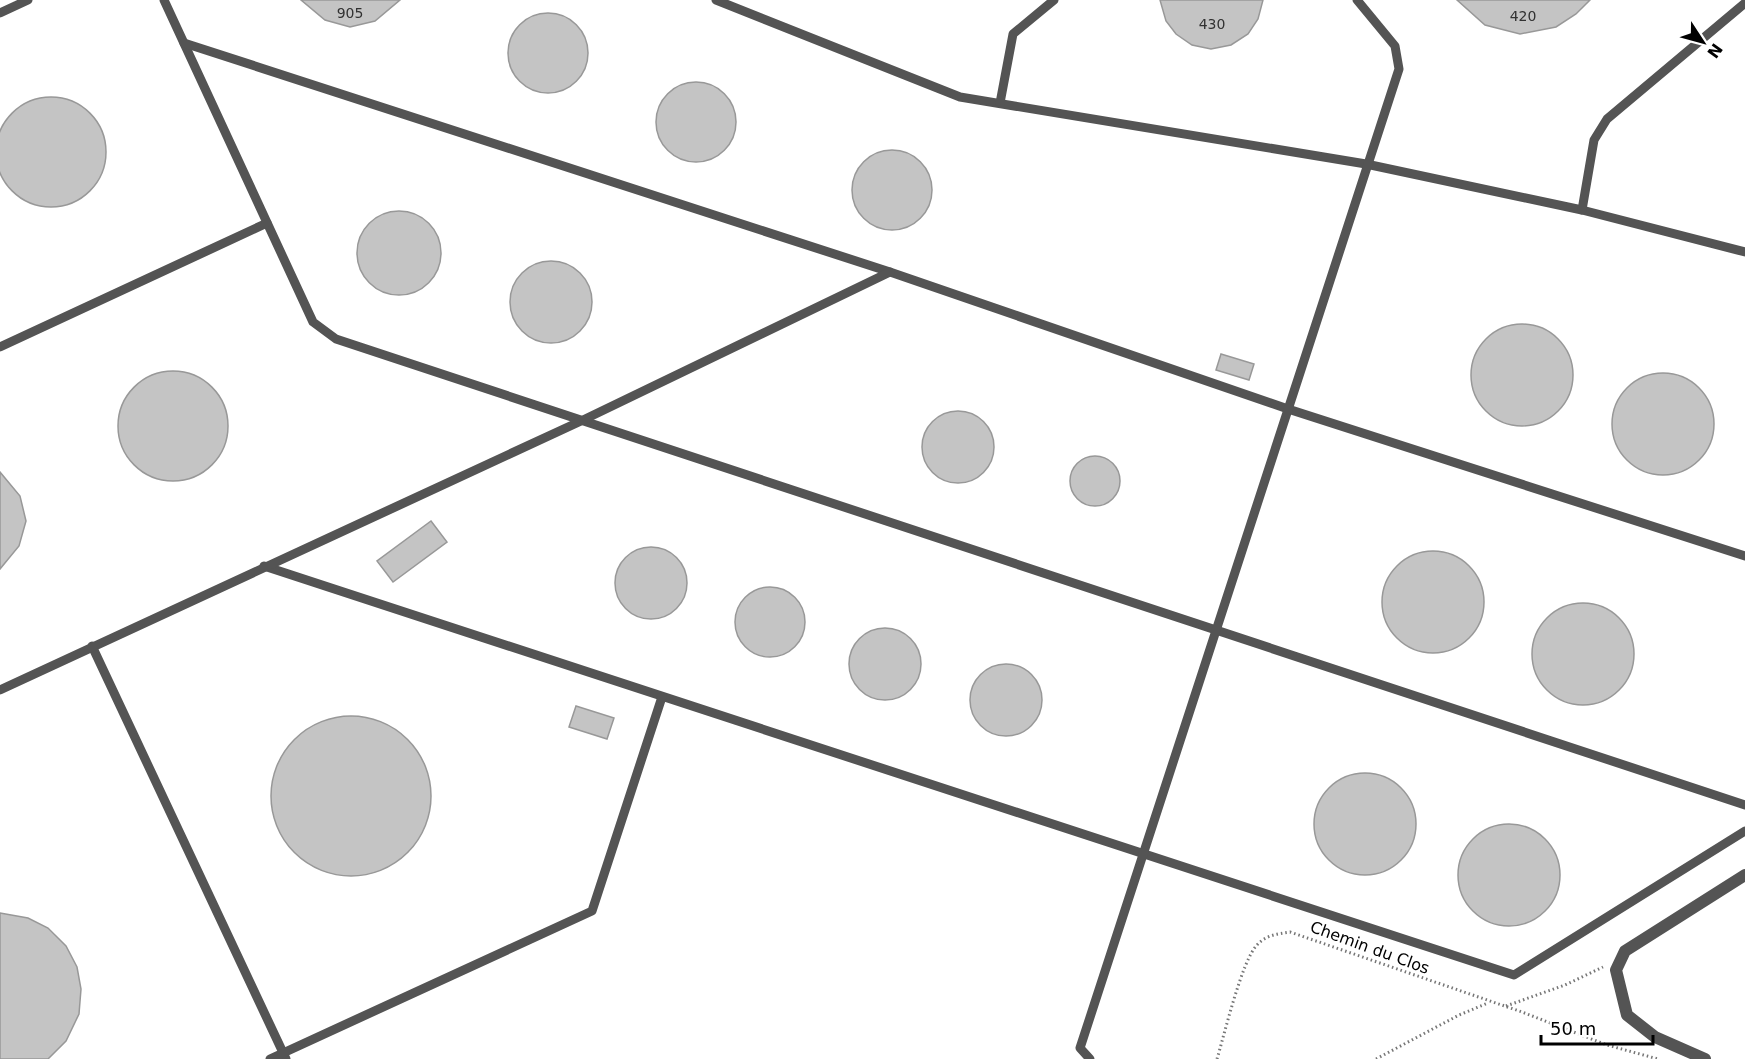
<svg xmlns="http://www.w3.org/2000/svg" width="1745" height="1059" font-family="'DejaVu Sans',sans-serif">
	<rect width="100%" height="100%" fill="#fff"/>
	<!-- building -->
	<g fill="#c4c4c4" stroke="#989898" stroke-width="1.5">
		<path d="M301 0H400L375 21 350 27 325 20Z"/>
		<path d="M1160 0H1263L1258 19 1248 34 1231 45 1211 49 1192 45 1176 34 1166 21Z"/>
		<path d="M1457 0H1590L1576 14 1556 27 1520 34 1485 25Z"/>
		<circle cx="548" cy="53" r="40"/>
		<circle cx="696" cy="122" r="40"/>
		<circle cx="51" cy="152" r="55"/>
		<circle cx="892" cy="190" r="40"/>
		<circle cx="399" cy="253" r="42"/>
		<circle cx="551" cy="302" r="41"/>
		<circle cx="1522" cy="375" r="51"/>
		<path d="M1221 354 1254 364 1249 380 1216 370Z"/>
		<circle cx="173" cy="426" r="55"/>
		<circle cx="1663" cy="424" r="51"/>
		<circle cx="958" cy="447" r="36"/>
		<circle cx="1095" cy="481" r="25"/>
		<path d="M0 472 20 496 26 521 19 546 0 569Z"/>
		<path d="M431 521 447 542 393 582 377 561Z"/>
		<circle cx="651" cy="583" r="36"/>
		<circle cx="1433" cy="602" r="51"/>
		<circle cx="770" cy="622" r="35"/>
		<circle cx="1583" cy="654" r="51"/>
		<circle cx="885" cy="664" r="36"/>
		<circle cx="1006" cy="700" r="36"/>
		<path d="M576 706 614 718 607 739 569 727Z"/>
		<circle cx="351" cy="796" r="80"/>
		<circle cx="1365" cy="824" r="51"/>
		<circle cx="1509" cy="875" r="51"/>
		<path d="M0 913 28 918 48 928 66 946 77 967 81 989 79 1014 66 1041 48 1059H0Z"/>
	</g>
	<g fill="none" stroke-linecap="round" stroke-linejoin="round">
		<!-- path -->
		<g stroke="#767676" stroke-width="3" stroke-dasharray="1.5 3" stroke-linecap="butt">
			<path d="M1506 1006 1565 985 1603 967"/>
			<path d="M1217 1059C1224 1036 1242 960 1257 945 1266 935 1277 934 1290 932L1522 1012 1607 1045 1658 1059"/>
			<path d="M1376 1059 1459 1015 1488 1003"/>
		</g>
		<!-- lane -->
		<g stroke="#545454" stroke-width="9">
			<path d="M164 0 313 322 336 339 1745 805"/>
			<path d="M716 0 960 97 1366 164 1582 210 1745 252"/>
			<path d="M0 13 28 0"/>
			<path d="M184 43 890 272 1288 409 1745 556"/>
			<path d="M1000 103 1013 34 1054 0"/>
			<path d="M1582 210 1594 140 1607 119 1745 3"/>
			<path d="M0 347 267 223"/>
			<path d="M264 566 1514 975 1745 831"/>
			<path d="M92 646 286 1059"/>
			<path d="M0 690 581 421 890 272"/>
			<path d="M270 1059 592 911 662 697"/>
			<path d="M1090 1059 1080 1048 1399 69 1395 46 1357 0"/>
		</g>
		<!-- street -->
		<path stroke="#545454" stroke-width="12" d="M1705 1059 1655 1037 1627 1015 1616 970 1625 951 1745 875"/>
	</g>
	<g text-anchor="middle" stroke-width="4.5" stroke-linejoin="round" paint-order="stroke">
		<!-- number labels -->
		<g font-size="14" fill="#313131">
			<text x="350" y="18">905</text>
			<text x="1523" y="21">420</text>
			<text x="1212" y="29">430</text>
		</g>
		<!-- street labels -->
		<g font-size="16" fill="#000" stroke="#fff">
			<text transform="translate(1370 947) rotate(20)" y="6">Chemin du Clos</text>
		</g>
	</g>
	<!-- north arrow -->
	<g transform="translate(1703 42) rotate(126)" stroke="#ffffff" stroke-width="4.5" paint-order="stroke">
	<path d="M0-4.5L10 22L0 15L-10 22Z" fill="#000000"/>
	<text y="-9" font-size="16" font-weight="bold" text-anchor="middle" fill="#000000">N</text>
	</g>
	<!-- scale -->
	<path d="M1541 1035v9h112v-9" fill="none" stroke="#000000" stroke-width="3"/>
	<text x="1550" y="1035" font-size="18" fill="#000000" stroke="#ffffff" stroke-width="4.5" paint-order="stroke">50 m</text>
</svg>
